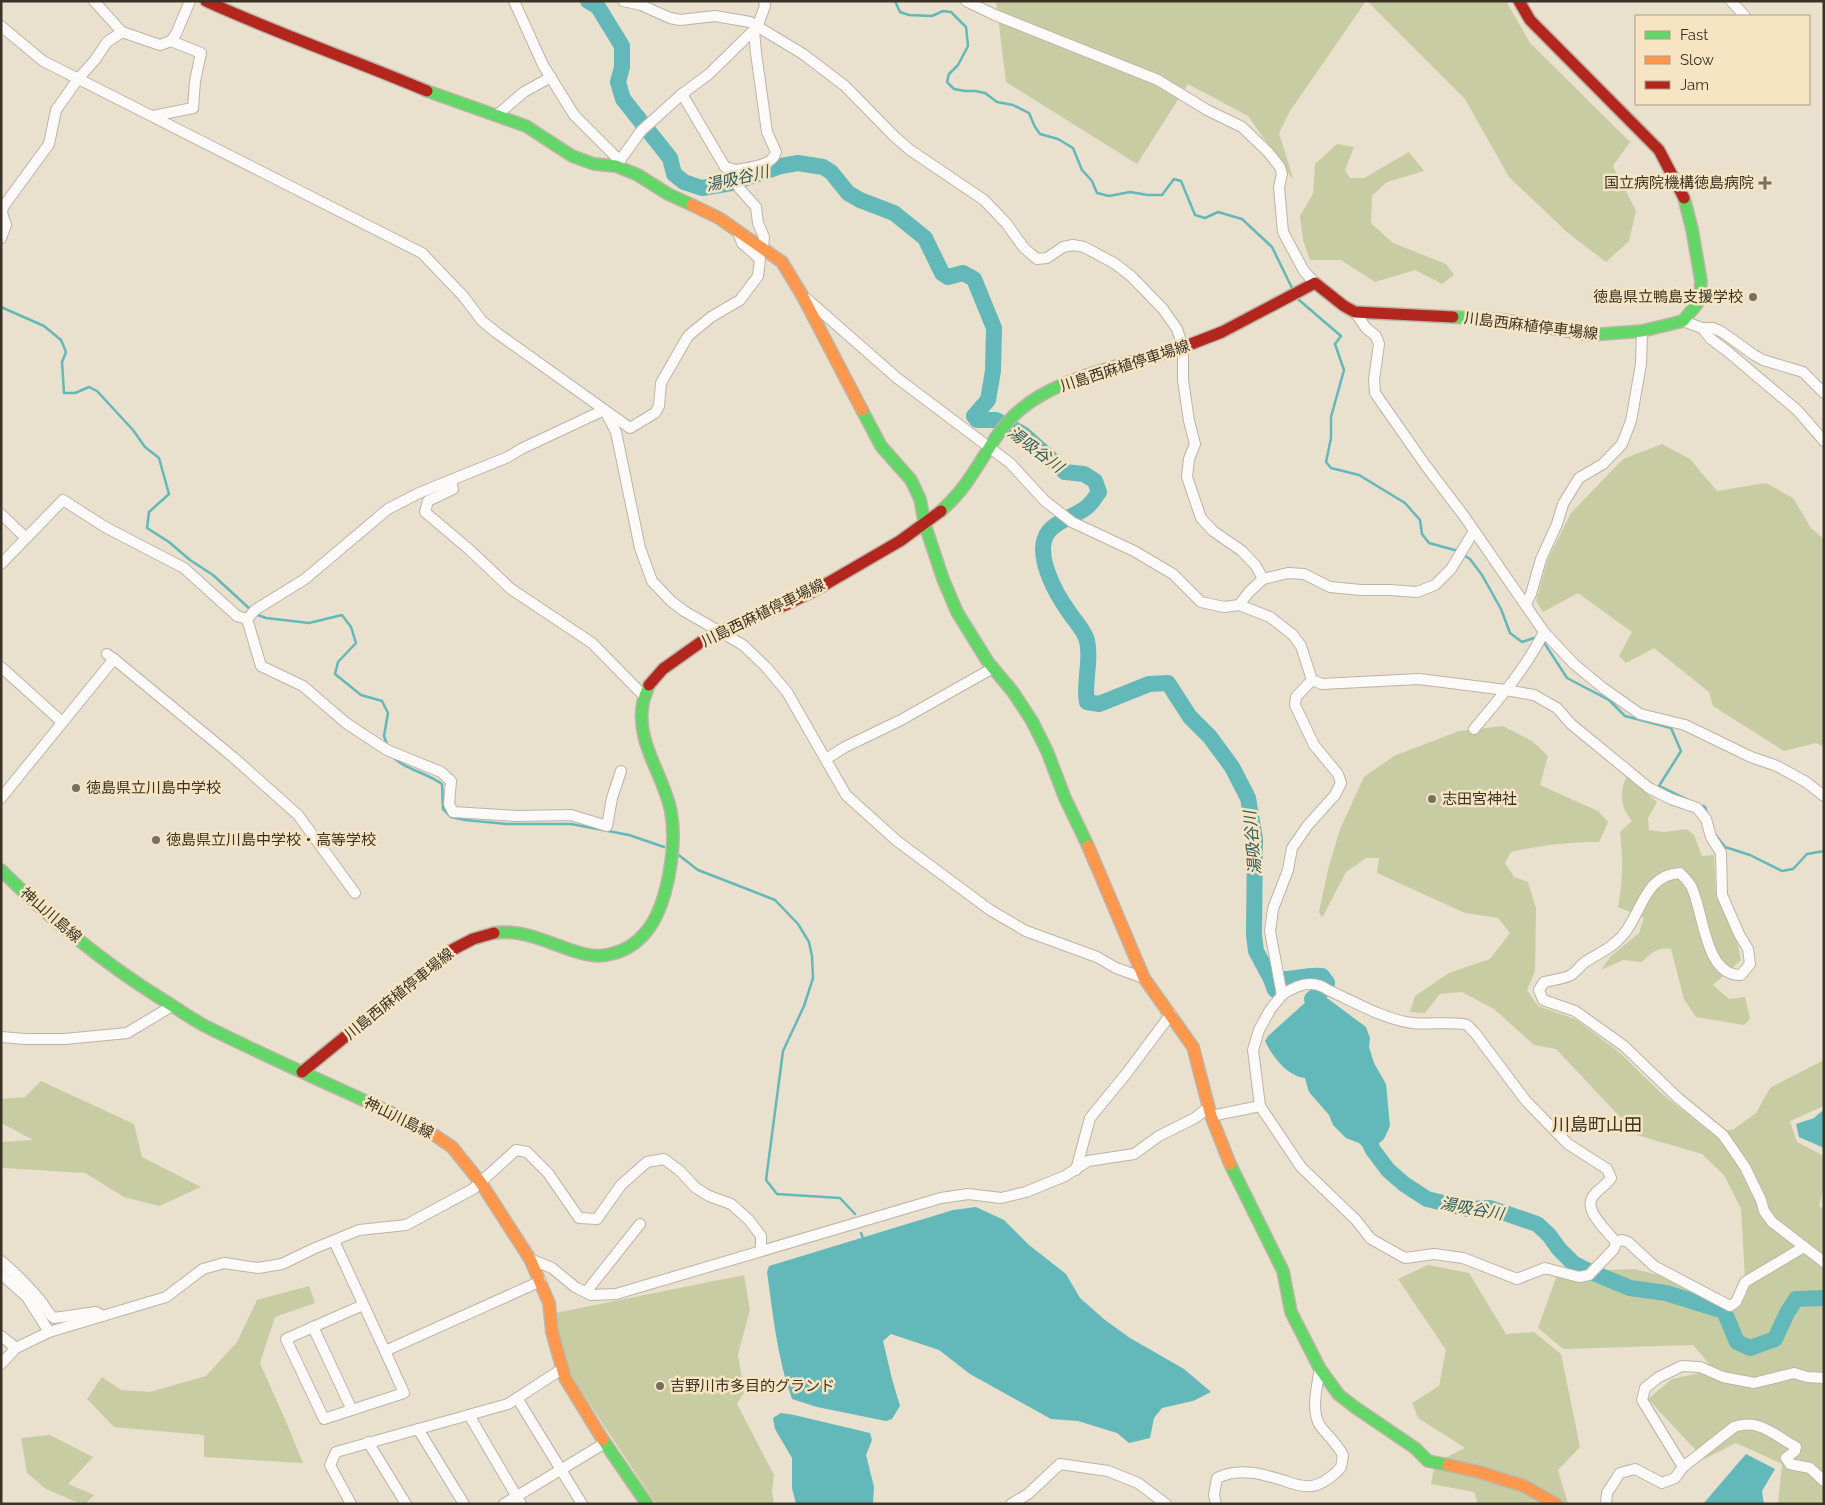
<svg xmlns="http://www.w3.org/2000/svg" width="1825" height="1505" font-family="Raleway,'Noto Sans JP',sans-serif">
	<rect width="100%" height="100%" fill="#eae0ce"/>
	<!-- green -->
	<g fill="#c8cca3">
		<path d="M996 1H1366L1290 111 1279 133 1294 181 1248 116 1188 84 1137 164 1006 82Z"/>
		<path d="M1367 1H1506L1530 43 1630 142 1613 166 1636 211 1629 241 1606 262 1568 233 1509 177 1465 99Z"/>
		<path d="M1337 144 1354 147 1345 170 1350 178H1364L1409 152 1424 171 1387 182 1372 196 1371 223 1393 243 1446 264 1454 275 1442 284 1415 270 1375 282 1341 260H1310L1303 240 1300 216 1313 194 1315 164Z"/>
		<path d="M1662 444 1690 459 1717 491 1766 483 1793 498 1811 528 1824 539V747L1816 743 1784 751 1713 706 1709 692 1654 648 1626 663 1619 656 1632 632 1578 593 1543 612 1536 601 1548 559 1571 513 1623 459Z"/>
		<path d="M1503 726 1532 741 1548 756 1540 785 1598 811 1608 822 1599 842C1569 842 1541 845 1511 852L1505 863 1514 877 1528 882 1536 908 1535 971 1527 990 1538 1006 1575 1019 1619 1052 1661 1093 1712 1134 1734 1129 1756 1113 1770 1088 1824 1060V1106L1790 1121 1797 1142 1824 1156V1187L1819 1206 1824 1209V1504H1778L1782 1464 1736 1443 1704 1459 1648 1399 1672 1379 1714 1370 1693 1345 1563 1349 1538 1328 1558 1272 1634 1269 1683 1281 1727 1314 1746 1296 1741 1209 1724 1175 1702 1154 1637 1135 1556 1049 1534 1045 1494 1009 1462 992 1440 994 1425 1013 1410 1012 1415 996 1449 973 1490 959 1510 933 1498 918 1465 913 1377 873 1379 858H1366L1346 872 1322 918 1319 912 1328 870 1340 829 1364 777 1394 756 1459 731Z"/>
		<path d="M1627 776 1657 802 1648 818 1649 830 1664 832 1687 829 1694 835 1702 856 1714 855 1716 895 1738 945 1741 960 1713 985 1729 999 1745 997 1750 1019 1744 1025 1696 1017 1684 999 1671 949C1657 947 1651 953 1642 962L1623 960 1601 970 1611 956 1639 933 1644 918 1618 907C1623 882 1623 858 1620 832L1632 821C1621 806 1618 794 1627 776Z"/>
		<path d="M41 1081 134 1124 142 1157 201 1187 159 1206 124 1197 85 1173 2 1168 1 1142 33 1140 1 1123V1099L25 1097Z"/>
		<path d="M1428 1265 1469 1273 1506 1334 1534 1332 1561 1354 1580 1447 1558 1470 1568 1504H1478L1474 1492 1431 1484 1435 1463 1465 1448 1418 1418 1412 1403 1439 1386 1446 1350 1398 1279Z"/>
		<path d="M744 1275 750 1310 738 1354 744 1393 737 1404 774 1475 772 1491 774 1504H656L573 1379 561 1346 555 1313Z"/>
		<path d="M309 1286 315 1303 275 1317 260 1363 287 1424 303 1463 204 1457V1435L114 1427 87 1399 102 1377 121 1390 150 1392 206 1376 237 1342 257 1300Z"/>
		<path d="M50 1435 93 1457 68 1484 94 1495 85 1504H81L46 1489 27 1473 21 1438Z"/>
	</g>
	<!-- water -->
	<g fill="#63b8b9">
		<path d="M1318 991 1326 994 1327 998 1366 1027 1370 1038 1369 1047 1374 1063 1386 1084 1390 1126 1384 1139 1369 1152 1359 1143 1346 1138 1333 1125 1329 1115 1309 1092 1305 1078C1287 1076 1272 1056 1265 1041L1268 1036Z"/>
		<path d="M1822 1111 1824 1112V1148L1799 1137 1796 1124 1814 1118Z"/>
		<path d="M976 1207 1004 1220 1029 1245 1066 1274 1080 1298 1105 1320 1130 1338 1184 1369 1211 1392 1193 1401 1162 1408 1154 1418 1150 1438 1129 1443 1117 1433 1078 1421 1051 1419 970 1374 939 1350 891 1334 883 1341 892 1379 900 1406 892 1419 886 1421 817 1407 792 1399C777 1358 773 1314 767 1272L769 1266 953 1210Z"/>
		<path d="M781 1413 794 1415 870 1433 872 1440 866 1455 874 1487 873 1504H796L792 1488V1458L775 1429 773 1418Z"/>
		<path d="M1746 1454 1775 1469 1762 1491 1764 1504H1703Z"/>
	</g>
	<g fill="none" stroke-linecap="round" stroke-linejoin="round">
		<!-- stream -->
		<g stroke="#63b8b9" stroke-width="2.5">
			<path d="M895 1 900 12 909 15 932 16 943 11 951 12 966 27 968 46 958 65 949 74 947 82 954 89 965 91H975L985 93 997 102 1013 105 1029 113 1035 127 1040 134 1058 139 1073 148 1082 170 1092 181 1097 193 1109 196 1130 192 1148 195H1162L1174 179 1181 181 1195 215 1205 218 1218 212 1242 219 1272 247 1292 288"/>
			<path d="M1297 297 1299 300 1341 336 1335 344 1344 370 1331 417V438L1326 462 1331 468 1359 475 1405 503 1420 520 1422 534 1429 543 1458 551"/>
			<path d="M1 307 44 326 61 340 66 352 62 362 64 393H75L89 387 97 391 133 430 145 447 159 458 169 494 149 512 147 528 169 542 190 560 213 575 251 610"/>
			<path d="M1462 554 1470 559 1482 575 1501 609 1510 633 1522 642 1534 638"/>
			<path d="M255 614 266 618 309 623 342 615 351 627 356 643 338 662 335 674 361 695 382 701 388 713 384 736 388 747"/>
			<path d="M1543 641 1567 678 1609 700 1625 716 1671 728 1681 751 1659 786 1688 800"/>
			<path d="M392 756C402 768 427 773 442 784L443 809 451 817 465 820 507 824H571L629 835 664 847"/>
			<path d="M1700 805 1705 807 1707 813"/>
			<path d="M1714 833 1725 847 1750 855 1782 871 1793 869 1807 854 1824 851"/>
			<path d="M676 853 698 870 775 900 798 924 809 942 812 956 813 978 804 1006 783 1051 766 1180 777 1194 840 1198 855 1214"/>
			<path d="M861 1233 863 1238"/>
		</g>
		<!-- river -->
		<g stroke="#63b8b9" stroke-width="16">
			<path d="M588 1 598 7 622 46V67L618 82 623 99 670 158 674 174 684 182 702 188 732 183 781 166 798 163 823 167 831 172 848 193 860 200 894 213 925 238 942 273 948 277 963 273 974 279 994 328 993 371 988 400 974 416 977 420H996L1023 434 1065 472 1084 474 1095 481 1099 492C1096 496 1092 503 1087 507 1076 516 1058 520 1049 531 1032 552 1056 594 1069 612 1074 620 1085 631 1087 641 1092 661 1083 682 1087 702L1099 704 1149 684 1168 683 1190 717 1210 737 1232 767 1248 798 1255 839 1254 935 1256 951 1271 979 1275 990"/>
			<path d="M1271 979C1288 982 1305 974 1322 976L1327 983 1322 991 1312 999"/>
			<path d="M1364 1131 1373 1150 1388 1170 1404 1184 1427 1199 1468 1209 1490 1208 1537 1224 1549 1235 1559 1249 1573 1263 1584 1269 1630 1288 1666 1293 1724 1311 1737 1342 1750 1348 1775 1339 1787 1313 1796 1299 1824 1298"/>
		</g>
		<defs>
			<g id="street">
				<path d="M94 1 122 32"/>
				<path d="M514 1 543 65 574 115 620 161"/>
				<path d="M623 1 641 5 670 18 680 20 715 16 750 22 803 54 845 86 894 136 910 150 984 200 1006 223 1024 248 1037 259 1047 258 1063 247 1073 245 1084 247 1114 263 1131 276 1163 309 1177 329 1183 347V380L1189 421 1195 444 1189 459 1187 477 1201 518 1213 531 1242 551 1256 566 1263 579 1249 592 1239 605"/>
				<path d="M966 1 995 15 1158 80 1207 110 1242 127 1268 152 1280 167 1282 174 1279 187 1283 232 1304 271 1315 283"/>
				<path d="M1731 1 1745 16"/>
				<path d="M1 26 43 61 422 253 464 297 482 321 497 333 630 428 655 413 659 406 661 383 688 336 711 317 740 300 758 276 760 259 742 243 738 232"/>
				<path d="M682 94 725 167 736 170 739 188 756 207 758 223 764 237 763 248"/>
				<path d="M497 115 524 92 551 77"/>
				<path d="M153 116 193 108 195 81 201 53 171 41"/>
				<path d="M616 166 641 131 682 94 709 74 757 27 765 6 764 1"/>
				<path d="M736 170C749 167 772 167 776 152L767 132 756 53 754 30"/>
				<path d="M1 238 6 225 2 213 3 207 49 144 56 110 78 79 95 60 107 42 122 32 160 45 171 41 176 34 190 1"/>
				<path d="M807 299 897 378 1010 463 1045 501 1072 522 1134 551 1173 574 1201 602 1224 607 1239 605 1270 617 1293 635 1301 646 1312 680"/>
				<path d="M1355 312 1366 328 1376 336 1379 344 1374 380 1375 393 1426 466 1464 516 1544 632 1574 664 1603 688 1640 714 1685 725 1751 757 1777 766 1806 782 1824 796"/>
				<path d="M1683 321 1702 328H1713L1722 332 1754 355 1763 360 1803 372 1824 393"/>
				<path d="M1702 328 1711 339 1727 351 1797 410 1824 441"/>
				<path d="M606 413 616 432 640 548 652 581 671 601 684 611 743 645 766 667 787 692 846 795 897 841 990 910 1026 931 1097 957 1116 968 1144 978"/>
				<path d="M451 480 453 489 428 501 425 512 471 551 511 589 592 643 644 696"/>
				<path d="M1 514 26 538"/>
				<path d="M1 564 63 500 105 527 184 568 237 616 247 619"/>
				<path d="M1263 579 1288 573 1304 574 1330 587 1361 590H1390L1417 592 1435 585 1451 569 1474 531"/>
				<path d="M1526 604 1531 594 1541 559 1557 524 1563 504 1579 478 1603 464 1622 444 1631 421 1641 364 1642 331"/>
				<path d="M247 619 261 666 303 686 346 723 387 750 441 772 451 781 449 804 453 812 517 816 571 815 607 826 612 798 621 771"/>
				<path d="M247 619 255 610 305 579 388 509 419 493 508 457 521 449 604 410"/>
				<path d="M114 659 233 757 298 815 355 893"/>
				<path d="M1 667 62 722"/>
				<path d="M1312 680 1322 684 1419 679 1506 690 1534 695 1557 708 1571 724 1649 788 1671 799 1697 808 1706 819 1711 837 1721 853 1722 895 1739 934 1748 949 1750 964 1741 975C1704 976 1704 911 1691 886 1688 881 1684 877 1680 873 1644 875 1642 913 1623 935 1612 948 1599 953 1585 962 1580 966 1576 972 1571 975 1564 979 1552 980 1544 982L1539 990 1543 1000 1575 1011 1624 1046 1678 1098 1723 1135 1745 1167 1761 1200 1764 1211 1772 1222 1824 1262"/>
				<path d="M1312 680 1296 697 1295 705 1314 745 1338 774 1341 783 1335 795 1308 825 1292 848 1288 870 1273 909 1270 931 1282 995 1270 1010 1259 1030 1253 1050 1260 1106 1301 1167 1356 1220 1371 1239 1405 1258 1434 1254 1463 1258 1517 1279 1545 1268 1579 1277 1589 1275 1614 1249 1616 1242 1622 1240 1628 1242 1654 1266 1730 1306 1736 1302 1745 1282 1804 1247"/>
				<path d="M1474 729C1500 698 1526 668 1544 632"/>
				<path d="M826 759 845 747 901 720 993 668"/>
				<path d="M1 798 114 659 107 654"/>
				<path d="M1282 995C1296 985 1313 979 1328 990 1355 1002 1383 1019 1412 1023 1424 1025 1459 1021 1467 1025 1469 1026 1472 1031 1475 1033L1526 1101 1568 1144 1607 1169 1611 1178C1606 1186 1596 1190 1592 1198 1584 1211 1609 1233 1616 1242"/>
				<path d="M1 1037 25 1039H65L127 1033 172 1006"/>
				<path d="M1211 1116 1260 1106"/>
				<path d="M1076 1170 1090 1118 1126 1074 1171 1014"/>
				<path d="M334 1241 385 1351 541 1281"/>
				<path d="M530 1259 552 1268 575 1287 591 1295 616 1294 941 1198 968 1194 1001 1198 1026 1192 1065 1176 1088 1161 1134 1154 1159 1136 1195 1118 1209 1107"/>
				<path d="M1 1261C16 1273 28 1286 40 1300 46 1307 47 1313 54 1318L96 1312 103 1316"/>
				<path d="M1 1274 27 1297 49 1332"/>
				<path d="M586 1292 640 1224"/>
				<path d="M363 1305 286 1339 324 1419 404 1393 385 1351"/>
				<path d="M313 1327 352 1410"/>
				<path d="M1 1336 16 1348"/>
				<path d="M1 1364 16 1348 49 1332 166 1297 203 1269 224 1263 258 1268 282 1264 313 1249 359 1230 406 1225 473 1189 516 1150 527 1152 548 1173 579 1218 597 1219 621 1185 647 1162 664 1159 680 1171 696 1188 709 1196 731 1204 749 1220 761 1236V1250"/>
				<path d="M517 1398 582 1504"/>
				<path d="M469 1415 521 1504"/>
				<path d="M418 1429 464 1504"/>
				<path d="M368 1442 406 1504"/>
				<path d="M1683 1467 1642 1400 1645 1388 1659 1377 1682 1366 1700 1367 1723 1377 1754 1383 1794 1373 1807 1377 1824 1378"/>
				<path d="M351 1504 330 1465 336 1452 508 1404 562 1369"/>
				<path d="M504 1504 605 1443"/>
				<path d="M1011 1504 1028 1494 1060 1464 1108 1471 1138 1483 1166 1504"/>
				<path d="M1216 1504 1214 1495 1217 1478C1240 1467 1263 1474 1285 1481 1293 1484 1304 1487 1312 1486 1321 1485 1336 1474 1341 1467 1342 1464 1342 1459 1343 1455 1337 1444 1329 1437 1321 1427 1310 1413 1317 1386 1320 1369"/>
				<path d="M1606 1504 1607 1493 1620 1473 1635 1469 1662 1483 1675 1478 1683 1467 1734 1427C1759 1418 1774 1435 1796 1447L1795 1451 1786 1458 1790 1464 1810 1468 1824 1481"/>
			</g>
			<g id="fast">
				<path d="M427 91 526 126 572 156 594 164 616 166 638 175 668 194 692 205"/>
				<path d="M1453 317 1504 320 1590 335 1642 331 1683 321 1697 304 1700 296 1701 281 1692 229 1684 198"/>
				<path d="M862 410 881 446 911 480 920 499 925 525 943 579 957 612 988 662 1013 692 1032 721 1047 751 1065 798 1088 846"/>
				<path d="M941 511C952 501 963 489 971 476 983 459 992 441 1005 425 1039 383 1107 369 1157 355"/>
				<path d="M1 870C50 919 101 961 160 998 175 1007 190 1018 205 1026 267 1057 331 1085 394 1114"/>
				<path d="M494 933C537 926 577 964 611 954 625 951 637 943 646 932 668 906 677 845 671 812 664 775 635 742 643 703 644 697 647 691 649 685"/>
				<path d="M1230 1164 1283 1271 1291 1312 1320 1369 1339 1395 1356 1408 1415 1448 1428 1461 1448 1465"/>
				<path d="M603 1440 647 1504"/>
			</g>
			<g id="slow">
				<path d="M692 205 719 218 782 262 802 295 862 410"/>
				<path d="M1088 846 1144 978 1193 1047 1211 1116 1230 1164"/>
				<path d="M394 1114 427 1130 452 1147 481 1183 530 1259 549 1303 552 1332 565 1378 603 1440"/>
				<path d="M1448 1465 1479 1472 1524 1486 1556 1504"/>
			</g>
			<g id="jam">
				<path d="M206 1C278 34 354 60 427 91"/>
				<path d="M1519 1 1530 20 1659 150 1684 198"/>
				<path d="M1157 355 1186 346 1222 332 1315 283 1344 306 1355 312 1453 317"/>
				<path d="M649 685 663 669 701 642 736 624 785 605 814 591 900 541 941 511"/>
				<path d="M302 1072 450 951 473 939 494 933"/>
			</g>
		</defs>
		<!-- street casing -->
		<use href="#street" stroke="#bcb4a6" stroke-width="12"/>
		<!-- fast casing -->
		<use href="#fast" stroke="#bcb4a6" stroke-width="14"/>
		<!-- slow casing -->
		<use href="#slow" stroke="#bcb4a6" stroke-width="14"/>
		<!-- jam casing -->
		<use href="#jam" stroke="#bcb4a6" stroke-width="14"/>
		<!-- street -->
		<use href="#street" stroke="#fcfaf8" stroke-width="10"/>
		<!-- fast -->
		<use href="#fast" stroke="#63d668" stroke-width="11"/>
		<!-- slow -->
		<use href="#slow" stroke="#ff974d" stroke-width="11"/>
		<!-- jam -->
		<use href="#jam" stroke="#b3261e" stroke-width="11"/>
	</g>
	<!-- markers -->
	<g fill="#776f60" stroke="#f6e4c2" stroke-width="2">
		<path d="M1762.5 175.5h5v5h5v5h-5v5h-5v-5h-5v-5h5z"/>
		<circle cx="1753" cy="297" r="5"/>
		<circle cx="76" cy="788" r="5"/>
		<circle cx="1432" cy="799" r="5"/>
		<circle cx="156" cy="840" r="5"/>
		<circle cx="660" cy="1386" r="5"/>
	</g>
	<g text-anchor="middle" stroke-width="5" stroke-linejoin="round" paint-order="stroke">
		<!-- poi labels -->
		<g font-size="15" fill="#393225" stroke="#f6e4c2" text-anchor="start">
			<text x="1754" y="188" text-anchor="end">国立病院機構徳島病院</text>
			<text x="1743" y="302" text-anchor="end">徳島県立鴨島支援学校</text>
			<text x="86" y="793">徳島県立川島中学校</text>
			<text x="1442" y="804">志田宮神社</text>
			<text x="166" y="845">徳島県立川島中学校・高等学校</text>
			<text x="670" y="1391">吉野川市多目的グランド</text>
		</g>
		<!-- street labels -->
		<g font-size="15" fill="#393225" stroke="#f6e4c2">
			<text transform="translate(1531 326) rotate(7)" y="5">川島西麻植停車場線</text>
			<text transform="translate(1125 366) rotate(-18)" y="5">川島西麻植停車場線</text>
			<text transform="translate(763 613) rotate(-26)" y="5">川島西麻植停車場線</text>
			<text transform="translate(51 915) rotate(41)" y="5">神山川島線</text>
			<text transform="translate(399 994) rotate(-39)" y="5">川島西麻植停車場線</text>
			<text transform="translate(399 1118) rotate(26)" y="5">神山川島線</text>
		</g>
		<!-- water labels -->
		<g font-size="16" font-style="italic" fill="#2d5e62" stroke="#f6e4c2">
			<text transform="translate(737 178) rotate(-13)" y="6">湯吸谷川</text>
			<text transform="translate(1036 449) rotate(37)" y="6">湯吸谷川</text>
			<text transform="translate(1252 843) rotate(-95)" y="6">湯吸谷川</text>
			<text transform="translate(1472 1208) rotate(10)" y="6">湯吸谷川</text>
		</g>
		<!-- quarter labels -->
		<g font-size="18" fill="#393225" stroke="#f6e4c2">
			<text x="1597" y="1131">川島町山田</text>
		</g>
	</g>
	<!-- border -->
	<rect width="1825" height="1505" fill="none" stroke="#393225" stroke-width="5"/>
	<!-- legend -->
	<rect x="1635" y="15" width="175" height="90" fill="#f6e4c2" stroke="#aa9d83"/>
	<rect x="1645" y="31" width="25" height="8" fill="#63d668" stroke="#aa9d83"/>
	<text x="1680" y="40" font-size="15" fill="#393225">Fast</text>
	<rect x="1645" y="56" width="25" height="8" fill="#ff974d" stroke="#aa9d83"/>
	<text x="1680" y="65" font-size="15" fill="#393225">Slow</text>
	<rect x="1645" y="81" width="25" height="8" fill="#b3261e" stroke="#aa9d83"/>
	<text x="1680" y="90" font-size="15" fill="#393225">Jam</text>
</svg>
